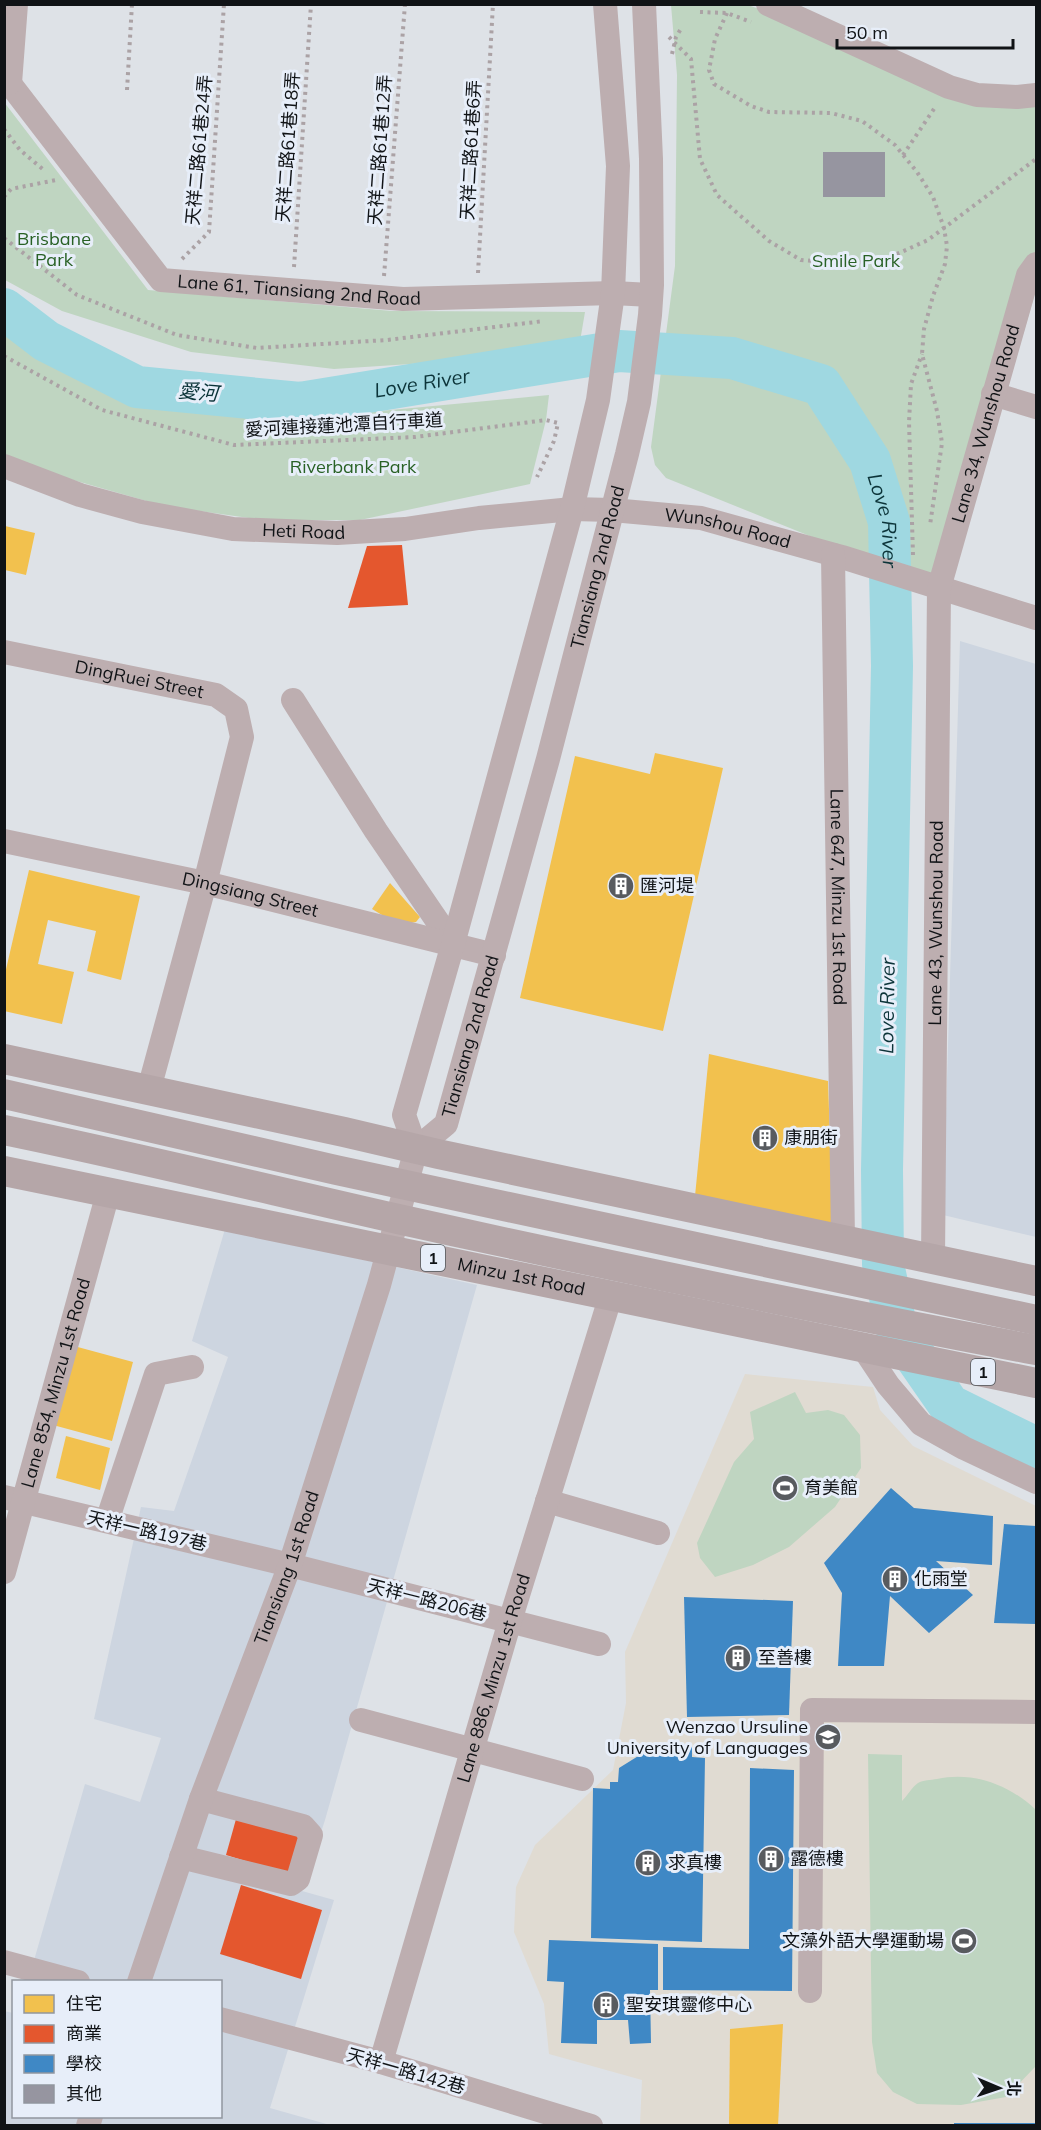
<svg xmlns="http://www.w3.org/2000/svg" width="1041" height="2130" font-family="Mulish,'Noto Sans TC',sans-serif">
	<rect width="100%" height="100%" fill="#dee2e7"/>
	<!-- built -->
	<g fill="#cdd5e0">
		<path d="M960 641 1036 664V1237L943 1215Z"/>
		<path d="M225 1229 477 1285 325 1820 302 1891 334 1900 270 2108 330 2125H5L4 2011 13 2013 14 2116H220V1982L28 1981 85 1784 140 1802 161 1738 94 1719 141 1507 174 1511 228 1357 192 1341Z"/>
	</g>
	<!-- education -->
	<path fill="#e0dbd2" d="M745 1374 873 1387 880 1410 913 1446 1036 1506V2125H640L642 2080 549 2054 544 2004 514 1932 516 1887 535 1845 613 1770 626 1703 625 1652Z"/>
	<!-- green -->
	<g fill="#bfd5c1">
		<path d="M671 5H748L853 43 949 87 1036 95V290L1005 396 941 589 666 478 655 465 651 447 675 266 677 75Z"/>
		<path d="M4 102 148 290 392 311 585 312 577 359 566 354 334 369 191 352 62 311 5 280Z"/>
		<path d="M4 330 33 353 89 379 172 411 270 419 359 413 549 395 546 420 530 484 360 520H264L164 506 52 474 5 455Z"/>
		<path d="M795 1392 806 1413 828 1410 844 1415 860 1435 861 1468 835 1507 789 1547 753 1565 715 1577 700 1558 697 1543 734 1462 754 1439 750 1412Z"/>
		<path d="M868 1754 902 1755V1801C907 1796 912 1787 918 1783 923 1780 931 1780 937 1779 973 1771 1010 1785 1036 1810V2066L1006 2097 961 2105 917 2104 893 2092 877 2073 872 2042Z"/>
	</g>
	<!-- homes -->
	<g fill="#f2c14e">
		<path d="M5 526 35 533 26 575 5 570Z"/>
		<path d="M655 753 723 768 663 1031 520 998 575 756 650 774Z"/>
		<path d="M29 870 140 896 121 980 87 971 96 931 48 920 38 964 74 972 62 1024 4 1011V978Z"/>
		<path d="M390 883 420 917 416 922 404 924 392 921 372 909Z"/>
		<path d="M709 1054 828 1081 833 1225 695 1196Z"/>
		<path d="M74 1346 133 1362 112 1441 53 1425Z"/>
		<path d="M66 1436 110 1448 100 1490 56 1478Z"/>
		<path d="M783 2024 778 2126H729L730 2029Z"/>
	</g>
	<!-- shops -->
	<g fill="#e4572e">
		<path d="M402 545 408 605 348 608 367 546Z"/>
		<path d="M238 1812 304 1833 291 1875 226 1855Z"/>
		<path d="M241 1885 322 1910 301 1979 220 1954Z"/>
	</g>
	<!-- schools -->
	<g fill="#3f88c5">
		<path d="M891 1488 914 1508 993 1516 992 1565 936 1561 973 1595 929 1633 890 1596 884 1666H838L842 1593 824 1563Z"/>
		<path d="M1004 1524 1036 1526V1624L994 1623Z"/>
		<path d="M684 1597 793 1601 789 1715 687 1717Z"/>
		<path d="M692 1744V1757L705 1758 702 1942 591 1938 593 1788 610 1789V1782H618L619 1768 656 1745Z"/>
		<path d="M750 1768 794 1770 792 1991 663 1990V1947L749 1949Z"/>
		<path d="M549 1940 658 1944V1990H650L651 2043 630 2044 628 2020H597V2044L561 2043 564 1982 547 1981Z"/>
		<rect x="954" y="2123" width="82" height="3"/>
	</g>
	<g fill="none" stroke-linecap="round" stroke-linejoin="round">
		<!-- river -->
		<path stroke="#9fd8e1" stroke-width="42" id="s1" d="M4 309 46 341 137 387 300 403 619 351 732 358 821 385 870 461 889 522 892 666 882 1170 883 1264 897 1330 949 1405 1036 1448"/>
	</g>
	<!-- building -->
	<rect fill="#9695a0" x="823" y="152" width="62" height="45"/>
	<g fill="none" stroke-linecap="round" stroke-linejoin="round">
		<!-- path -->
		<g stroke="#aba2a5" stroke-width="4" stroke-dasharray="3 4.5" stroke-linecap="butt">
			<path d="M700 12 727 13 751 22"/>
			<path d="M727 13 715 39 709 70 714 84 751 106 769 112 831 113 862 121 895 145 917 172 933 197 944 228 947 246 945 264 933 296 924 329 922 354 937 411 942 443 930 525"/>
			<path d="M669 37 691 59 700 159 717 195 769 241 801 260 848 264 888 258 928 240 1036 159"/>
			<path d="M672 54 676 37 682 27"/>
			<path d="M127 90 132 4"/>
			<path d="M4 129 20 150 45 171"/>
			<path d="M903 155 936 106"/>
			<path d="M4 197 11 189 56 180"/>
			<path d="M4 238 77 295 177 335 257 348 387 340 544 321"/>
			<path d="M182 259 209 232 224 4"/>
			<path d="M294 267 311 4"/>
			<path d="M478 273 493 4"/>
			<path d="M384 276 405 4"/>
			<path d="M4 356 102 410 234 445 415 437 546 420 558 423 554 441 537 477"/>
			<path d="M913 555 909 422 911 384 922 354"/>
		</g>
		<!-- minor -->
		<g stroke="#bdaeb0" stroke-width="24">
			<path d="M768 4 949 87 977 95 1017 97 1036 95"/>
			<path id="s2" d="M4 76 161 280 403 299 613 293 651 295"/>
			<path d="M10 83 16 4"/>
			<path d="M993 394 1036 407"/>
			<path id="s3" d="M4 466 80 495 142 512 233 529 337 533 405 529 479 518 572 509 612 510 701 518 842 557 1036 618"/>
			<path id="s4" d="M833 555 843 1240"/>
			<path id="s5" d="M4 652 216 695 236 709 242 737 205 883 149 1089"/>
			<path d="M293 700 376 831 453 944"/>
			<path id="s6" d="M4 841 205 883 494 955"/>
			<path id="s7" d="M416 1149 446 1124 548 759 627 454 639 402 650 315 652 285 651 159 644 4"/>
			<path d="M416 1149 404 1115 453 944 572 509 598 400 613 293 618 166 605 4"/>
			<path id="s8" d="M933 1259 939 588 1028 275 1036 264"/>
			<path d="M862 1346 888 1385 921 1424 964 1448 1036 1482"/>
			<path d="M4 1497 290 1565 599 1644"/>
			<path d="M547 1501 658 1533"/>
			<path d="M107 1521 156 1374 192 1367"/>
			<path id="s9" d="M4 1572 108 1193"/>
			<path d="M361 1720 582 1779"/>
			<path d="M181 1857 291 1884 298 1879 311 1835 303 1826 201 1799"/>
			<path d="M4 1962 78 1982"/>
			<path id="s10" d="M139 1982 201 1799 290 1565 379 1285 416 1149"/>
			<path d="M810 1991 812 1710 1036 1712"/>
			<path d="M220 2019 381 2062 591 2126"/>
			<path id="s11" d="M381 2062 510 1621 611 1295"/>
			<path d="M88 2126 91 2116"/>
		</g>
		<!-- major -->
		<g stroke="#b5a6a8" stroke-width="30">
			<path d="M4 1059 344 1132 438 1154 1036 1281"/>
			<path d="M4 1094 336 1170 1036 1320"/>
			<path d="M4 1130C136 1157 266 1189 398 1219 610 1266 823 1310 1036 1350"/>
			<path id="s12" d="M4 1171C348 1243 693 1310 1036 1383"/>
		</g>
	</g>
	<!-- icons -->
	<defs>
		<symbol id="building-disc" viewBox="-11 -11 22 22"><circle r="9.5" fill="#585b5f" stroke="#e7eef9"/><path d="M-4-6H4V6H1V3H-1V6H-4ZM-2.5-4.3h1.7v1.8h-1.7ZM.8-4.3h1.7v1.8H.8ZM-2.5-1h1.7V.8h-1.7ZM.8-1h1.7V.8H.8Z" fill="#fff"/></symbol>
		<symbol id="stadium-disc" viewBox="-11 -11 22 22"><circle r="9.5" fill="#585b5f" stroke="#e7eef9"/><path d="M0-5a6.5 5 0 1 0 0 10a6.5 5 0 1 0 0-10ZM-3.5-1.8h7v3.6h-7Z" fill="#fff"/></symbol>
		<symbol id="university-disc" viewBox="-11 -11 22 22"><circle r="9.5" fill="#585b5f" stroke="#e7eef9"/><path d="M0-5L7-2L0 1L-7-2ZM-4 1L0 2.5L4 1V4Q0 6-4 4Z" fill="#fff"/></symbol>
	</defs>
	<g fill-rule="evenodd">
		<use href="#building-disc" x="606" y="871" width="30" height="30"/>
		<use href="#building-disc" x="750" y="1123" width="30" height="30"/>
		<use href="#stadium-disc" x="770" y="1473" width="30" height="30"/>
		<use href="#building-disc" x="880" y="1564" width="30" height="30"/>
		<use href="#building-disc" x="723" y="1643" width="30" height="30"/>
		<use href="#university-disc" x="813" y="1722" width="30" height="30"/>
		<use href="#building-disc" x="756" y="1844" width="30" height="30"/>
		<use href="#building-disc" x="633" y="1848" width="30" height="30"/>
		<use href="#stadium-disc" x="949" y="1926" width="30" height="30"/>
		<use href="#building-disc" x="591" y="1990" width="30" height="30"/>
	</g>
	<g text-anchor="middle" stroke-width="6" stroke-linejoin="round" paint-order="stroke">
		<!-- shield labels -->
		<g fill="#e7eef9" stroke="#50555a" stroke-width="1.5">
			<rect x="421" y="1245" width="24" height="26" rx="4.5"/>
			<rect x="971" y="1359" width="24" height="26" rx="4.5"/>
		</g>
		<g font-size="16" font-weight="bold" fill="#101316">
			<text x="433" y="1264">1</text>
			<text x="983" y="1378">1</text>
		</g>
		<!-- street labels -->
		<g font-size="18" fill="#101316" stroke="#e7eef9">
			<text transform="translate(288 147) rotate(-86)" y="6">天祥二路61巷18弄</text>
			<text transform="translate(199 150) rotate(-85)" y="6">天祥二路61巷24弄</text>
			<text transform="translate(380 150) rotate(-86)" y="6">天祥二路61巷12弄</text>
			<text transform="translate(471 150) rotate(-87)" y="6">天祥二路61巷6弄</text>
			<text dy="6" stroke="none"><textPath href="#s2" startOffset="396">Lane 61, Tiansiang 2nd Road</textPath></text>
			<text transform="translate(344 425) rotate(-3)" y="6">愛河連接蓮池潭自行車道</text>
			<text dy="6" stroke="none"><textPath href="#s8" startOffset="842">Lane 34, Wunshou Road</textPath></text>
			<text dy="6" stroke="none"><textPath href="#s3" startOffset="736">Wunshou Road</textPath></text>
			<text dy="6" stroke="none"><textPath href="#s3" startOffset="309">Heti Road</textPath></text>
			<text dy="6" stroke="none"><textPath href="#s7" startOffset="616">Tiansiang 2nd Road</textPath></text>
			<text dy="6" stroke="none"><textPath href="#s5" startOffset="138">DingRuei Street</textPath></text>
			<text dy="6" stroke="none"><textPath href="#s6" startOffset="252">Dingsiang Street</textPath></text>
			<text dy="6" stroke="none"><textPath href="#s4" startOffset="342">Lane 647, Minzu 1st Road</textPath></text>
			<text dy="6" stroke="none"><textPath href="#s8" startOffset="336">Lane 43, Wunshou Road</textPath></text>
			<text dy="6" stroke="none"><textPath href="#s7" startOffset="130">Tiansiang 2nd Road</textPath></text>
			<text dy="6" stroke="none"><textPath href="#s12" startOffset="528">Minzu 1st Road</textPath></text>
			<text dy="6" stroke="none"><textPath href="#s9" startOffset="196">Lane 854, Minzu 1st Road</textPath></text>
			<text transform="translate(147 1531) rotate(13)" y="6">天祥一路197巷</text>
			<text dy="6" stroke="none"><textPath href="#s10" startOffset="440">Tiansiang 1st Road</textPath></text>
			<text transform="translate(427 1600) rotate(14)" y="6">天祥一路206巷</text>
			<text dy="6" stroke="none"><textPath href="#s11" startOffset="400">Lane 886, Minzu 1st Road</textPath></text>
			<text transform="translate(406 2071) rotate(16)" y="6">天祥一路142巷</text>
		</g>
		<!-- park labels -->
		<g font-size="18" fill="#286125" stroke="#e7eef9">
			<text x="54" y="245">Brisbane<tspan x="54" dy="21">Park</tspan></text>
			<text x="856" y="267">Smile Park</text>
			<text x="353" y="473">Riverbank Park</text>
		</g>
		<!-- poi labels -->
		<g font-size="18" fill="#101316" stroke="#e7eef9" text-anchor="start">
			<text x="640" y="892">匯河堤</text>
			<text x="784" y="1144">康朋街</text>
			<text x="804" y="1494">育美館</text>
			<text x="914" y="1585">化雨堂</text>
			<text x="758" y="1664">至善樓</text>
			<text x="808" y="1733" text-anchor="end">Wenzao Ursuline<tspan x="808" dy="21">University of Languages</tspan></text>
			<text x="790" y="1865">露德樓</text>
			<text x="668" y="1869">求真樓</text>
			<text x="944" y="1947" text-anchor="end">文藻外語大學運動場</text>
			<text x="626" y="2011">聖安琪靈修中心</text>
		</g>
		<!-- water labels -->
		<g font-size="20" font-style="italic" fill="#0c3439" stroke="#e7eef9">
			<text dy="7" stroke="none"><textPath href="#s1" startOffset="442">Love River</textPath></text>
			<text transform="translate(198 392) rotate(5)" y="7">愛河</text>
			<text dy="7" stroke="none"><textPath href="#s1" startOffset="1000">Love River</textPath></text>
			<text transform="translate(887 1006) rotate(-89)" y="7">Love River</text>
		</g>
	</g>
	<!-- border -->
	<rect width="1041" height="2130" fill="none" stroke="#101316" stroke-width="12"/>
	<!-- legend -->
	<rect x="12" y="1980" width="210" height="138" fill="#e7eef9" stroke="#91969e" stroke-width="1.5"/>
	<rect x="24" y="1995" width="30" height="18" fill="#f2c14e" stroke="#91969e" stroke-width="1.5"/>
	<text x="66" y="2010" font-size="18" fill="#101316">住宅</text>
	<rect x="24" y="2025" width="30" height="18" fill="#e4572e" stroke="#91969e" stroke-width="1.5"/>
	<text x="66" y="2040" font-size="18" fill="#101316">商業</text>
	<rect x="24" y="2055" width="30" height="18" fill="#3f88c5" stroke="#91969e" stroke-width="1.5"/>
	<text x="66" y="2070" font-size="18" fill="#101316">學校</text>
	<rect x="24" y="2085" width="30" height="18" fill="#9695a0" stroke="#91969e" stroke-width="1.5"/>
	<text x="66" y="2100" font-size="18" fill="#101316">其他</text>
	<!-- north arrow -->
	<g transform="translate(999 2088) rotate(92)" stroke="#e7eef9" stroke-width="4.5" paint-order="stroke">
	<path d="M0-4.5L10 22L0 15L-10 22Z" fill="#101316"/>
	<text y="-9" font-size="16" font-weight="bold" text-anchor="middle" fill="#101316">北</text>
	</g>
	<!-- scale -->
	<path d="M837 39v9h176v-9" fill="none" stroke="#101316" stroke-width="3"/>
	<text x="846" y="39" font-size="18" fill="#101316" stroke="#e7eef9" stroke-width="4.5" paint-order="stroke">50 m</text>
</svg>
